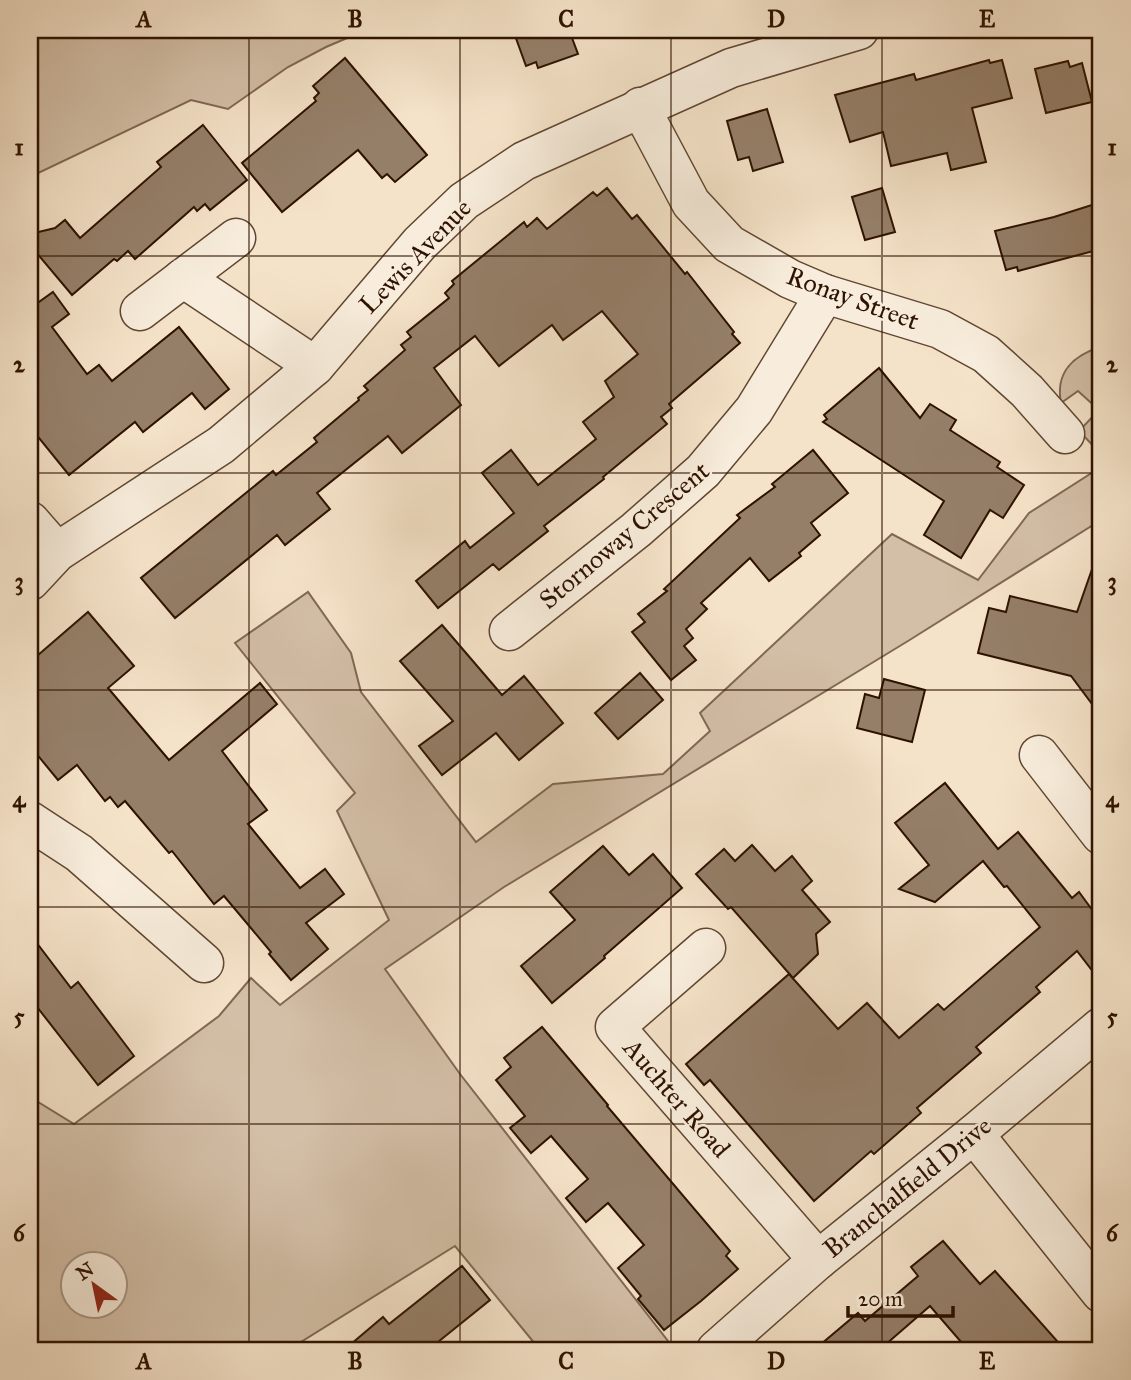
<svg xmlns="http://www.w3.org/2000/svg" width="1131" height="1380" font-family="'IM FELL Great Primer',serif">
	<rect width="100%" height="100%" fill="#f5e3c9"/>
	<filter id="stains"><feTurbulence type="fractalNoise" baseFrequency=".00286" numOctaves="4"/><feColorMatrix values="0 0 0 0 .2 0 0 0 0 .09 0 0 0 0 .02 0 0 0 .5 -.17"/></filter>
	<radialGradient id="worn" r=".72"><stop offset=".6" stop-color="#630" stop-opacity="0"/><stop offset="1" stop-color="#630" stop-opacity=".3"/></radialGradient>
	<!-- green -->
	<g fill="#d3bfa7" stroke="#806854" stroke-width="2" fill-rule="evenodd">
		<path d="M30 30H366L326 47 288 67 228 109 191 100 30 177Z"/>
		<path d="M1101 347V454L1079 431 1099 410 1078 391 1061 403C1055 372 1074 355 1101 347Z"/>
		<path d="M1101 467V520L908 641 504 887 385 969 460 1074 675 1350H540L455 1246 288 1350H30V1097L74 1124 219 1016 251 978 280 1005 389 920 337 811 355 793 235 643 308 592 351 653 361 692 476 842 553 784 663 774 710 731 700 713 892 534 978 580 1029 513ZM116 1264V1306H74V1264Z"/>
	</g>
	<!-- building -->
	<g fill="#957f69" stroke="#2e1200" stroke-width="2">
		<path d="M513 30H569L578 54 538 68 536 62 526 66Z"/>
		<path d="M345 58 427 155 395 182 387 174 382 178 358 150 282 212 242 163 316 101 314 98 319 93 313 86Z"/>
		<path d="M989 60 990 63 1002 60 1012 98 972 108 986 162 951 170 947 153 891 166 883 132 850 142 835 95 914 74 916 80Z"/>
		<path d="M1068 61 1070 67 1082 63 1092 102 1046 113 1035 69Z"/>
		<path d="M767 109 783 162 753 171 749 157 738 160 727 121Z"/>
		<path d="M203 125 247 180 210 210 205 204 197 211 194 207 135 259 128 251 117 261 114 259 72 295 30 245V234L55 228 65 220 80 238 161 167 157 162Z"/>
		<path d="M607 188 632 219 637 215 685 274 687 272 734 332 732 334 740 343 669 404 672 408 661 417 667 424 603 477 604 479 544 526 548 531 499 570 493 564 438 608 416 581 465 541 470 548 514 513 482 473 511 450 538 485 596 439 583 422 614 397 605 381 638 354 602 311 563 340 552 325 499 366 475 336 434 368 461 405 402 453 388 436 317 493 330 509 285 545 277 535 175 618 141 578 273 471 276 475 317 442 314 438 359 400 358 398 368 390 364 386 405 350 401 345 411 337 407 332 449 298 445 293 454 284 452 281 524 222 527 227 537 218 547 229 593 192 597 196Z"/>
		<path d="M882 188 895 232 865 240 852 197Z"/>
		<path d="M1095 204 1101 225V249L1018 271 1017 267 1006 270 995 231 1054 217Z"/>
		<path d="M53 292 69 314 52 327 87 374 99 365 112 381 179 327 229 389 205 409 192 393 143 432 135 422 69 475 30 427V296L36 304Z"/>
		<path d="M879 368 920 418 930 404 956 420 950 430 1000 462 997 467 1024 485 1003 518 990 510 961 558 924 535 944 501 823 422 827 419 824 415Z"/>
		<path d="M813 450 848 493 811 523 820 535 799 553 801 556 769 581 750 558 701 603 707 609 686 629 693 638 684 646 696 660 671 680 632 632 645 622 638 614 667 591 664 589 740 518 737 515 775 487 772 484Z"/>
		<path d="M1097 555H1101V716L1071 676 978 653 989 608 1006 612 1010 596 1077 612Z"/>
		<path d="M88 612 134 666 108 688 169 760 260 683 277 704 222 751 267 810 248 824 300 888 325 869 344 894 306 923 328 949 291 980 269 954 271 952 224 896 214 904 172 851 169 853 125 801 118 807 110 797 105 801 77 765 58 780 30 746V662Z"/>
		<path d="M442 625 502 695 524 676 563 723 519 760 496 733 442 775 419 746 453 721 400 661Z"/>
		<path d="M640 673 663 700 618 739 595 713Z"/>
		<path d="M884 679 925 690 912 742 857 728 865 694 879 698Z"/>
		<path d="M945 783 998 849 1018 832 1072 898 1079 892 1101 922V982L1077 951 1036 987 1040 992 976 1047 981 1053 917 1108 921 1113 874 1154 871 1151 814 1201 710 1080 704 1085 686 1064 789 974 838 1029 867 1003 899 1038 938 1004 944 1010 1040 927 1007 886 1004 887 983 861 935 902 899 889 929 865 895 823Z"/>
		<path d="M752 845 775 871 792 856 812 881 802 890 830 922 816 934 818 954 793 978 731 907 728 909 696 874 724 849 735 861Z"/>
		<path d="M603 846 629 875 653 854 682 888 604 956 605 958 552 1003 521 966 575 920 550 892Z"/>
		<path d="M30 934 71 988 78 982 134 1056 98 1085 30 998Z"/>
		<path d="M542 1027 608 1105 607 1106 730 1251 726 1256 738 1269 701 1301 664 1330 638 1299 641 1296 618 1268 644 1245 608 1203 586 1222 566 1198 588 1179 551 1136 531 1153 510 1128 525 1116 496 1080 511 1067 504 1058Z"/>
		<path d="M943 1241 980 1284 995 1271 1065 1350H968L930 1306 885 1345 890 1350H814L858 1313 865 1321 918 1276 911 1267Z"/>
		<path d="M462 1266 490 1300 428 1350H344L383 1317 389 1324Z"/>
	</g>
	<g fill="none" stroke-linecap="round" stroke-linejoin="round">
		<defs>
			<g id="street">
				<path d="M640 107 691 203 729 244 790 279 825 294 940 329 986 354 1027 391 1065 434"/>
				<path d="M183 278 315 366"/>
				<path d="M140 311 236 238"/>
				<path d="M30 521 57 552"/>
				<path d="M30 581 57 552 221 445 315 366 420 243 464 201 524 161 731 68 859 30"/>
				<path d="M509 631 636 530 703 471 754 410 825 294"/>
				<path d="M1039 755 1101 835"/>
				<path d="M30 821 79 853 204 963"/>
				<path d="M706 948 615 1027 818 1260"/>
				<path d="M974 1134 1101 1293"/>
				<path d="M716 1350 818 1260 974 1134 1101 1027"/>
			</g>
		</defs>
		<!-- street casing -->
		<use href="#street" stroke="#604632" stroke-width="41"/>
		<!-- street -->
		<use href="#street" stroke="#f8eddc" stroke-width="38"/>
	</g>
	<!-- grid -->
	<path fill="none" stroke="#2e1200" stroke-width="2" stroke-opacity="0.55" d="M249 30V1350M460 30V1350M671 30V1350M882 30V1350M30 256H1101M30 473H1101M30 690H1101M30 907H1101M30 1124H1101"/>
	<g text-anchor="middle" stroke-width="5" stroke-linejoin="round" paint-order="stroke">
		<!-- street labels -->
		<g font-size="26" fill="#2e1200" stroke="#f8eddc">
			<text transform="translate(415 256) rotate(-46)" y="9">Lewis Avenue</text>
			<text transform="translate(853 298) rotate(20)" y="9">Ronay Street</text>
			<text transform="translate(624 535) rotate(-40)" y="9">Stornoway Crescent</text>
			<text transform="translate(677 1098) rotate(49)" y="9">Auchter Road</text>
			<text transform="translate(907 1187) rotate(-39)" y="9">Branchalfield Drive</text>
		</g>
	</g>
	<!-- margin -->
	<rect width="1131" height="1380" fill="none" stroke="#f5e3c9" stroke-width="77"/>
	<!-- north arrow -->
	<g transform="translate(94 1285) rotate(327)"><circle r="33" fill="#f8eddc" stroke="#a79584" stroke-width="2"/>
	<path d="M0-5L12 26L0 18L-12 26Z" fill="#8f2418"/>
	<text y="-10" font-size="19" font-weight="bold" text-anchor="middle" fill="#2e1200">N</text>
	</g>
	<!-- scale -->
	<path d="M848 1306v10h105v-10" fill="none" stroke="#2e1200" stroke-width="3.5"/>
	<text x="858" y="1306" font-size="21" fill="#2e1200" stroke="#f8eddc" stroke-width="5" paint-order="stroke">20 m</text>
	<rect x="38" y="38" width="1054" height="1304" fill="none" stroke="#2e1200" stroke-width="2.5"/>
	<g font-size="23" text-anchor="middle" font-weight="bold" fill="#2e1200">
		<text x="144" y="27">A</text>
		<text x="355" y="27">B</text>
		<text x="566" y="27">C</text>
		<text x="776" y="27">D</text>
		<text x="987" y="27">E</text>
		<text x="19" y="155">1</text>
		<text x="1112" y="155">1</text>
		<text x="19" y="372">2</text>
		<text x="1112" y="372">2</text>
		<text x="19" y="589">3</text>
		<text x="1112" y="589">3</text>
		<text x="19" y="807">4</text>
		<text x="1112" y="807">4</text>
		<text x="19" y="1024">5</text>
		<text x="1112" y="1024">5</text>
		<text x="19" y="1241">6</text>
		<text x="1112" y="1241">6</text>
		<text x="144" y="1369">A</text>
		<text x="355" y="1369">B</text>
		<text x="566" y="1369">C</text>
		<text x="776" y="1369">D</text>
		<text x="987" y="1369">E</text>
	</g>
	<rect width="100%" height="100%" filter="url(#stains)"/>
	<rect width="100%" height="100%" fill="url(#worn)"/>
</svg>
